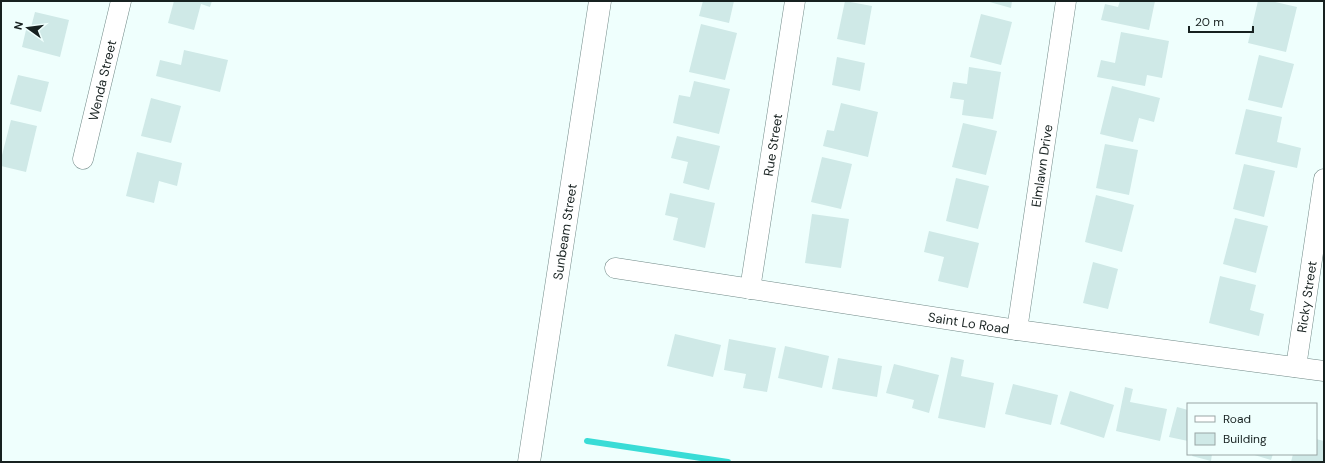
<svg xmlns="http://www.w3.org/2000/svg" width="1325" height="463" font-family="'DM Sans',sans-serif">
	<rect width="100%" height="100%" fill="#effffd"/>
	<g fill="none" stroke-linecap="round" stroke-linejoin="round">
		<!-- stream -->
		<path stroke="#39dcd6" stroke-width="6" d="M587 441 728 462"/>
	</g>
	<!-- building -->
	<g fill="#cfe9e7">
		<path d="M174 1H212L210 7 201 4 194 30 168 23Z"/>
		<path d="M703 1H734L729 23 699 16Z"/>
		<path d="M845 1 872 6 865 45 837 39Z"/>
		<path d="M986 1H1012L1011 8Z"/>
		<path d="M1120 1H1155L1149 30 1101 20 1105 4 1118 7Z"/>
		<path d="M1258 1H1271L1297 7 1286 52 1248 43Z"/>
		<path d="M35 12 69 20 60 57 22 47 26 30 30 31Z"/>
		<path d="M981 14 1012 22 1001 65 970 57Z"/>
		<path d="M701 24 737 33 725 80 689 72Z"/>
		<path d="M1121 32 1169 41 1162 78 1147 75 1145 86 1097 77 1101 60 1115 63Z"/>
		<path d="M184 50 228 60 220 92 156 76 160 60 181 65Z"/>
		<path d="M1259 55 1294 64 1282 108 1248 100Z"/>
		<path d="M837 57 865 63 860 91 832 85Z"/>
		<path d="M969 67 1001 72 993 119 962 115 964 100 950 98 953 82 967 84Z"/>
		<path d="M18 75 49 82 41 112 10 104Z"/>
		<path d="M694 81 730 89 719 134 673 123 679 95 690 97Z"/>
		<path d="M1112 86 1160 98 1154 122 1139 118 1133 142 1100 134Z"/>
		<path d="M151 98 181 106 171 143 141 136Z"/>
		<path d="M841 103 878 112 868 157 823 146 827 130 834 131Z"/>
		<path d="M1246 109 1282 117 1277 142 1301 148 1297 168 1235 154Z"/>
		<path d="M11 120 37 126 26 172 1 166V159Z"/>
		<path d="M963 123 997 131 986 175 952 167Z"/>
		<path d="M677 136 720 146 709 190 683 183 688 162 671 158Z"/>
		<path d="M1105 144 1138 150 1129 195 1096 188Z"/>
		<path d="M137 152 182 163 177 186 159 181 154 203 126 196Z"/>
		<path d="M822 157 852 164 841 209 811 202Z"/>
		<path d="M1244 164 1275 171 1264 217 1233 209Z"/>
		<path d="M956 178 989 186 978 229 946 221Z"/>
		<path d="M670 193 715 203 705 248 673 240 678 218 665 215Z"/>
		<path d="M1096 195 1134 205 1122 252 1085 242Z"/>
		<path d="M812 214 849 219 841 268 805 263Z"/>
		<path d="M1235 218 1268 226 1256 273 1223 264Z"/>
		<path d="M929 231 979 243 968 288 938 281 944 257 924 252Z"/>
		<path d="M1093 262 1118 269 1108 309 1083 303Z"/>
		<path d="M1220 276 1256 285 1250 310 1264 314 1259 336 1209 323Z"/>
		<path d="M675 334 721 345 713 377 667 366Z"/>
		<path d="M729 339 776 348 767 392 743 388 746 374 724 370Z"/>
		<path d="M785 346 829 356 822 388 778 378Z"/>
		<path d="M951 357 964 360 961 376 994 383 985 428 938 418Z"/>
		<path d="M838 358 882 366 877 397 832 389Z"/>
		<path d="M894 364 939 375 929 413 912 408 914 400 886 393Z"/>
		<path d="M1013 384 1058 395 1051 425 1005 414Z"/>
		<path d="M1125 387 1133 389 1130 402 1167 409 1160 441 1116 431Z"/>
		<path d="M1070 391 1114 405 1104 438 1060 424Z"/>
		<path d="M1177 407 1188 410V441L1169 437Z"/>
		<path d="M1316 439 1324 441V462H1291L1293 454H1316Z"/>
		<path d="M1193 454H1212L1211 461 1192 456Z"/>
		<path d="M1251 454H1273L1271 460Z"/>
	</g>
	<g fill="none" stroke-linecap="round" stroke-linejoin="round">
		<defs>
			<g id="street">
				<path id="s1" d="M83 159 121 1"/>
				<path id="s2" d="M615 268 1017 330 1324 371"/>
				<path id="s3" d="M750 289 795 1"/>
				<path id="s4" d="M1017 330 1066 1"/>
				<path id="s5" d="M1296 367 1324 179"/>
			</g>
			<g id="secondary">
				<path id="s6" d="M529 462 600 1"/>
			</g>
		</defs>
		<!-- street casing -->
		<use href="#street" stroke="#718987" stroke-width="21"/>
		<!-- secondary casing -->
		<use href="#secondary" stroke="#718987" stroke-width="23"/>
		<!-- street -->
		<use href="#street" stroke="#fff" stroke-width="20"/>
		<!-- secondary -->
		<use href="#secondary" stroke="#fff" stroke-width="22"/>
	</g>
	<g text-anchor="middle" stroke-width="4" stroke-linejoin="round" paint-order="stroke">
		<!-- street labels -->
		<g font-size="13" fill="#172120" stroke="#effffd">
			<text dy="5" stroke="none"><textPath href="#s1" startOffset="81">Wenda Street</textPath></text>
			<text dy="5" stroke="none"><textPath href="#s3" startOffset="146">Rue Street</textPath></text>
			<text dy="5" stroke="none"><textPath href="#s4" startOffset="166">Elmlawn Drive</textPath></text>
			<text dy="5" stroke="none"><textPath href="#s6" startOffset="233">Sunbeam Street</textPath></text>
			<text dy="5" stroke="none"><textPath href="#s5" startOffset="71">Ricky Street</textPath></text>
			<text dy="5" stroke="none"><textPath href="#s2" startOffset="358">Saint Lo Road</textPath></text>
		</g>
	</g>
	<!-- border -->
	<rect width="1325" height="463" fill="none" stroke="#172120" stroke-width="4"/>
	<!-- legend -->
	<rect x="1187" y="403" width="130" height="52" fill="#effffd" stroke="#99a6a5"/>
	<rect x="1195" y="416" width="20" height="6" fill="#ffffff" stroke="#99a6a5"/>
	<text x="1223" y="423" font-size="12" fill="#172120">Road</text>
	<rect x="1195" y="433" width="20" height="12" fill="#cfe9e7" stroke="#99a6a5"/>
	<text x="1223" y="443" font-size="12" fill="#172120">Building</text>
	<!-- north arrow -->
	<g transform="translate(28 28) rotate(284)" stroke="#effffd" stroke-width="3" paint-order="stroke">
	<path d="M0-3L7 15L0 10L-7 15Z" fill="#172120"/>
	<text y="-6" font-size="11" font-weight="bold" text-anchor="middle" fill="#172120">N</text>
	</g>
	<!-- scale -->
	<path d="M1189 26v6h64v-6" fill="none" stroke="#172120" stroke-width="2"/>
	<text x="1195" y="26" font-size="12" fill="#172120" stroke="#effffd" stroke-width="3" paint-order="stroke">20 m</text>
</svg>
